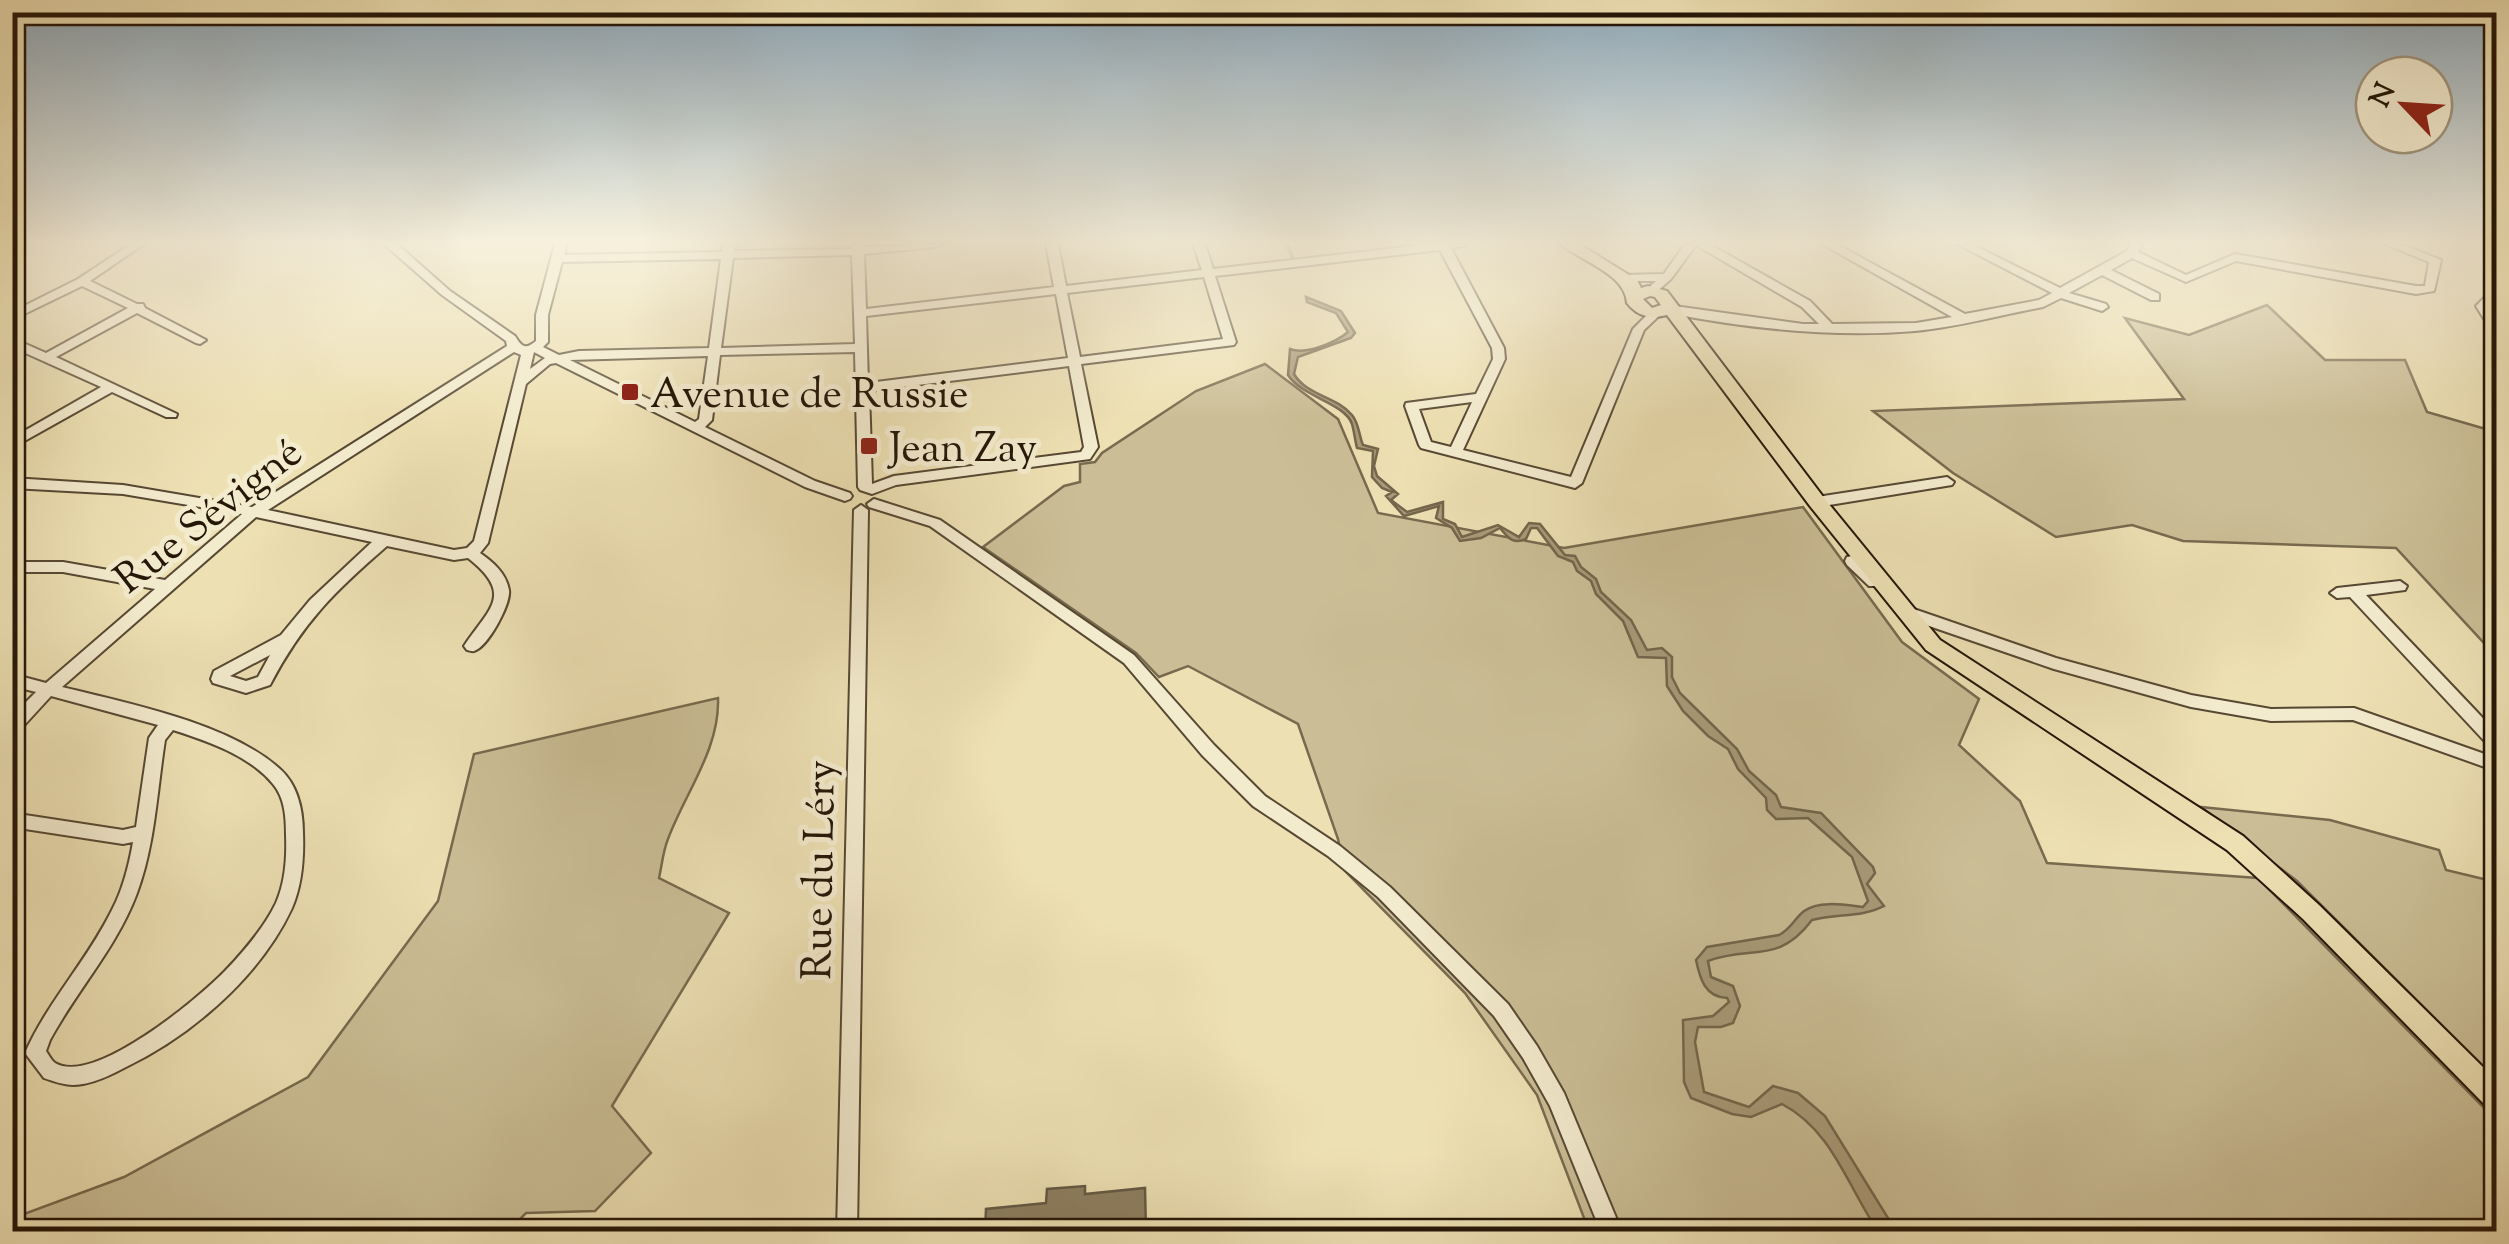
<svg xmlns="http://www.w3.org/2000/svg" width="2509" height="1244" font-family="'Sorts Mill Goudy',serif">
	<rect width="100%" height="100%" fill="#ede0b3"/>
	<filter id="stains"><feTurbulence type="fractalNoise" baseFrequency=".002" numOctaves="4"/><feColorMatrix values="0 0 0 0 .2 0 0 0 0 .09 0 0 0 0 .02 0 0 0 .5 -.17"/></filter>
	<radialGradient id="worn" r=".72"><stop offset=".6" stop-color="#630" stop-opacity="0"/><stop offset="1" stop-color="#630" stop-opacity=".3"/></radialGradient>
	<!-- green -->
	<g fill="#cbbe96" stroke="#786a4f" stroke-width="2.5">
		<path d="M2267 305 2325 360H2405L2427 412 2496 432V656L2396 548 2183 541 2132 525 2056 537 1953 473 1873 411 2184 399 2125 318 2189 335Z"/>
		<path d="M1265 364 1338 419 1378 513 1564 548 1803 507 1902 642 1979 699 1959 745 2020 801 2047 863 2258 878 2496 1120V1231H1589L1537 1095 1465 993 1345 871 1338 839 1298 724 1188 666 1159 677 1136 653 983 547 1064 486 1080 482V464L1095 462 1102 453 1196 391Z"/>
		<path d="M718 698C720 749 685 793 668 839 663 851 662 865 659 878L729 913 612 1106 651 1153 595 1211 526 1213 507 1232 13 1231V1218L124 1177 308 1077 438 901 474 754Z"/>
		<path d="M2201 807 2330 820 2439 850 2446 870 2496 882V1079L2297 881Z"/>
	</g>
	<!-- water -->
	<path fill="#a99b79" stroke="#74664c" stroke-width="2.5" d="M1306 297 1341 311 1355 333 1351 338 1298 357 1294 374C1307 396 1336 396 1352 415 1359 423 1359 436 1363 445L1378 449 1374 466 1377 476 1398 494 1391 500 1407 512 1443 502V519L1455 524 1462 537 1498 525 1519 537 1529 523 1540 524 1565 555 1575 556 1581 567 1596 579 1601 592 1631 620 1647 650 1662 648 1672 657V677L1680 693 1737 749 1749 771 1776 795 1781 807 1821 813 1873 867 1875 873 1867 884 1884 906C1861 918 1837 913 1812 920 1778 965 1752 945 1708 961L1711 977 1733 986 1740 1006 1733 1023 1721 1027H1698L1695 1042 1704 1092 1749 1107 1773 1086 1798 1093 1825 1116 1896 1231H1878C1847 1186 1833 1131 1782 1104L1751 1117 1732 1114 1691 1098 1684 1082 1683 1020 1713 1016 1729 1002 1727 998C1705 997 1700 979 1696 960L1707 947 1779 935C1791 929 1794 919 1804 911 1819 900 1846 905 1863 907L1868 901 1852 857 1808 818 1776 819 1767 810 1766 798 1738 769 1728 749 1708 736 1683 711 1667 686 1666 658 1638 657 1623 621 1596 594 1591 581 1577 571 1573 562 1558 556 1537 528H1531L1526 539C1512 545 1508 537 1500 528L1481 538 1460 541 1452 528 1436 518 1439 506 1404 516 1386 496 1392 492 1382 488 1372 477 1373 451 1357 448C1355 440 1354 431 1352 424 1345 403 1302 397 1288 375L1290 349C1305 355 1335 343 1348 332L1336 313 1307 302Z"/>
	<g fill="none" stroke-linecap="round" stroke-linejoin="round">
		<!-- stream -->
		<path stroke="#74664c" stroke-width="4" d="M1287 244 1293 259"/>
	</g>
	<!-- building -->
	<path fill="#8d7f61" stroke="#635944" stroke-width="2.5" d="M1085 1186V1194L1145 1188 1146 1232H985L986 1209 1046 1203 1047 1189Z"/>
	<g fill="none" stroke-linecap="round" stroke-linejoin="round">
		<defs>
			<g id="minor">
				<path d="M131 244H144L90 281 137 304H143L145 308 206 340 200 344 196 343 137 313 56 357 177 414 176 417H166L112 392 12 448V438L101 387 12 347V338L46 353 128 308 82 286 12 320V312L78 279Z"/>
				<path d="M384 244H397L450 291 515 336C522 347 525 350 536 341V315L555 244H567L564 255 722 252 723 244H735L734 251 852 249V244H864V247L942 244 936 247 864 254 866 309 1054 287 1046 244H1058L1066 286 1202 270 1193 244H1205L1213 269 1432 244H1466L1464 246 1451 248 1504 348 1505 359 1463 450 1571 477 1633 329 1652 310 1656 309 1662 313 1644 330 1582 483 1575 488 1421 448 1419 445 1405 406 1406 403 1476 394 1493 359 1492 348 1440 250 1215 276 1236 342 1234 345 1081 364 1098 447 1090 459 896 485 872 494 860 490 858 487 855 352 720 355 712 420 705 427 815 481 850 493 852 496 850 499 845 501 805 487 556 363 550 364 526 384 488 543 480 553C493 562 506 573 509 590 511 604 488 647 474 651 472 652 469 650 467 650L464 646C489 608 515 595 468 558L454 560 387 546C334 592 303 622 270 685L246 693 213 683 211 679 214 671 281 635 310 600 372 542 256 517 62 687C127 703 232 724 281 770 298 786 303 811 303 833 304 858 302 885 292 908 260 977 191 1036 124 1068 109 1076 90 1085 73 1085 64 1085 52 1081 44 1078L25 1053C48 1001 87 961 112 910 123 889 129 865 133 842L123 844 12 827V813L123 830 136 827 149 738 158 725 51 696 18 732 12 733V716L36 692 12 686V674L46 683 155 589 63 572H12V562H63L165 580 242 514 123 494 12 488V478L123 485 252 507 507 346 506 341 442 295ZM852 255 855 344 721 348 733 258ZM721 259 709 348 579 351 559 355 543 347 548 342V315L562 262ZM1204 277 1223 339 1080 357 1067 293ZM1056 294 1068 358 868 383 866 316ZM514 352 521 355 474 541 467 548 454 550 268 510ZM534 352 545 358 530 369ZM708 356 699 419 695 422 570 360ZM1069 366 1084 447 1081 452 894 476 872 484 869 391ZM1472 402 1451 447 1431 442 1419 409ZM270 655 258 677 246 681 230 676ZM173 730C207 741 249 755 273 784 285 798 286 818 286 835 287 858 285 883 276 903 264 928 244 951 225 971 199 998 94 1086 55 1063 51 1060 49 1055 46 1051L50 1040C77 990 117 947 137 893 155 845 157 791 165 740Z"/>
				<path d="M1685 244H1709L1810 301 1832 324 1916 323 1952 317 1822 244H1836L1965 314 2039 300 2052 293 1957 244H1971L2060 288 2127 251 2130 244H2142L2138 252 2186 275 2235 254 2416 286H2425L2429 262 2385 244H2401L2441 260 2434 291 2416 294 2236 261 2186 282 2132 258 2111 270 2159 294V300H2151L2102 275 2069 293 2106 304 2108 307 2102 311 2061 298 2043 307C2000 315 1958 327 1915 331 1834 338 1743 328 1663 312L1661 309 1667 305 1803 324H1819L1802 307 1696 245 1671 279 1655 293H1647L1645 291 1656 281H1622L1616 278 1622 275 1664 274Z"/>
				<path d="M2496 288V298L2488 306 2496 320V333L2492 332 2476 306 2492 290Z"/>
				<path d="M1947 477 1954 482 1952 485 1817 507 1810 502 1817 497Z"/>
				<path d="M874 499 940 520 1134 655 1214 745 1265 796 1340 846 1390 887 1508 1004 1537 1046 1564 1093 1622 1232H1601L1550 1106 1523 1058 1494 1016 1378 897 1328 856 1253 806 1202 755 1124 663 930 526 869 507 867 504Z"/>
				<path d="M861 505 868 510 857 1232H837L854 510Z"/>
				<path d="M1852 556 1857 557 1879 578 1881 582 1879 586H1869L1847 565 1845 561 1847 557Z"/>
				<path d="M2400 581 2407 586 2405 590 2366 595 2496 732V748L2490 747 2350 597 2337 598 2330 593 2337 588Z"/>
				<path d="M1905 606 2056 658 2191 695 2271 709 2354 708 2496 758V771L2353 720 2271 721 2191 707 2054 669 1900 616 1898 612Z"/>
			</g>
			<path id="major" d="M1561 244H1579L1637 280 1641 288 1648 286 1667 291 1824 498 1940 640 2243 836 2319 905 2496 1080V1111L2487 1107 2303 919 2227 850 1926 650 1810 506 1667 315C1651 319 1638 317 1627 303 1625 273 1581 262 1561 244ZM1650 296 1655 297 1661 305 1652 308 1643 299Z"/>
		</defs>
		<!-- minor casing -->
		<use href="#minor" stroke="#574833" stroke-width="4"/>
		<!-- major casing -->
		<use href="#major" stroke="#251608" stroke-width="4"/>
		<!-- minor -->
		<use href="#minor" fill="#f3ebce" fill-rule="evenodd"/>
		<!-- major -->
		<use href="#major" fill="#ede0b3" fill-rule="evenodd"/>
	</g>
	<!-- sky -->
	<linearGradient id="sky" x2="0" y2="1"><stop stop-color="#8faabc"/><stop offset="0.58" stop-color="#f7f1dd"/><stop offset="1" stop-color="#f7f1dd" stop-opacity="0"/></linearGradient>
	<rect width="2509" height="418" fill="url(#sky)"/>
	<!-- markers -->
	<g fill="#8f2418" stroke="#f3ebce" stroke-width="4">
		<rect x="620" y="382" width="20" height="20" rx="5"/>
		<rect x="859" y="436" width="20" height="20" rx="5"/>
	</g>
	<g text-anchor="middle" stroke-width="10" stroke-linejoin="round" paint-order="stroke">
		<!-- poi labels -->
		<g font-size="42" fill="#251608" stroke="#f3ebce" text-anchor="start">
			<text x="650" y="407">Avenue de Russie</text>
			<text x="889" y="461">Jean Zay</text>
		</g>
		<!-- street labels -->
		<g font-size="42" fill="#251608" stroke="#f3ebce">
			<text transform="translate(207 514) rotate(-38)" y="15">Rue Sévigné</text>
			<text transform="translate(817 870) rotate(-89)" y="15">Rue du Léry</text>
		</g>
	</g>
	<!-- margin -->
	<rect width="2509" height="1244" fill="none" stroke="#ede0b3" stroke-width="50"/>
	<rect x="15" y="15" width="2479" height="1214" fill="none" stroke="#251608" stroke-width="5"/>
	<rect x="25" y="25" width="2459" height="1194" fill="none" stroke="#251608" stroke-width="2.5"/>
	<!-- north arrow -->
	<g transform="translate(2404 105) rotate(295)"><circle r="48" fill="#f3ebce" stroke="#a1967f" stroke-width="2.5"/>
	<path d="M0-8L18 38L0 25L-18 38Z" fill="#8f2418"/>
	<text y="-15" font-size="28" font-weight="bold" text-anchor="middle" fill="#251608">N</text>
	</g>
	<rect width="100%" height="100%" filter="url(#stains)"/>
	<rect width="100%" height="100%" fill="url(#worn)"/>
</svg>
